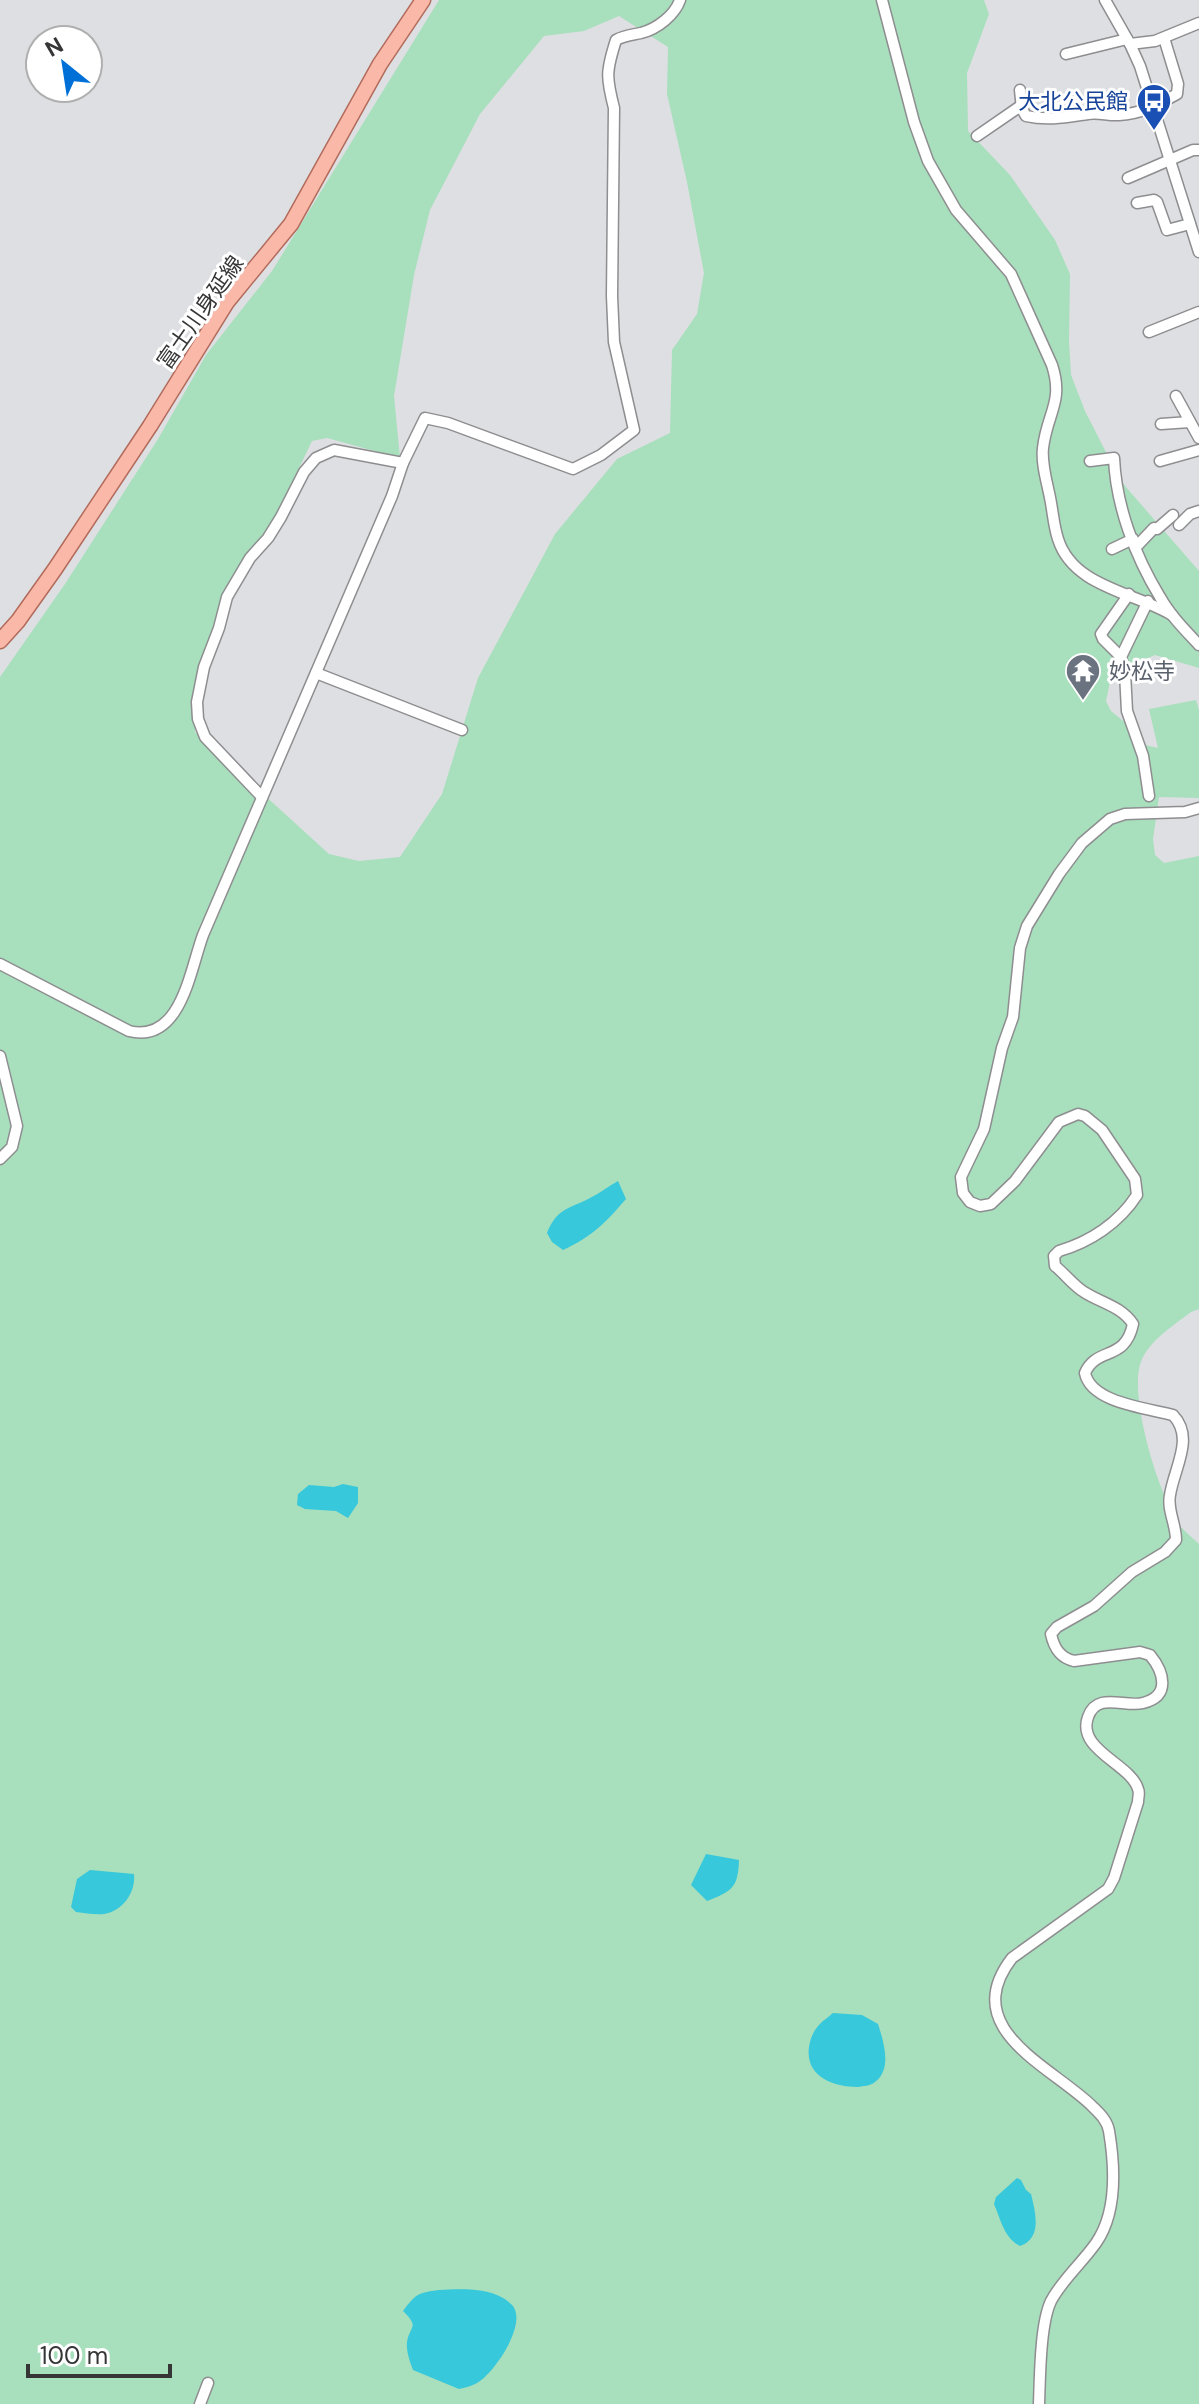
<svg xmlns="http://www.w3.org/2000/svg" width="1199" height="2404" font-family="'DM Sans','Noto Sans JP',sans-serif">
	<rect width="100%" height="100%" fill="#dedfe2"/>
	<!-- green -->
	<path fill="#a8dfbd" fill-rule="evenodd" d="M439 0H984L989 14 967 73 968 131 1010 175 1055 240 1070 274 1069 341 1071 375 1085 411 1111 462 1125 486 1199 571V668L1155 655 1132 665 1110 682 1106 701 1111 711 1128 725 1145 745 1158 748 1149 709 1196 700 1199 710V798L1159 797 1153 839 1155 855 1164 863 1199 856V1309L1191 1312C1172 1327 1144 1343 1139 1369 1132 1406 1159 1497 1181 1527 1186 1533 1193 1538 1199 1544V2404H0V677L65 584 158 439 206 355 272 271ZM619 16 668 47 667 94 687 182 704 273 697 314 672 350 670 433 617 459 555 534 478 678 442 794 400 857 359 861 329 854 195 732V686L216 635 227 594 273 522 312 441 327 438 400 458 394 396 414 275 430 210 480 114 544 36 584 31Z"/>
	<!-- water -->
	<g fill="#37c8db">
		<path d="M618 1181 626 1199C605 1223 593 1236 563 1250L552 1242 547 1233C557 1208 569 1209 590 1198 600 1193 609 1186 618 1181Z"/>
		<path d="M343 1484 358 1487V1503L348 1518 336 1511 305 1509 297 1505 298 1494 309 1485 334 1487Z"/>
		<path d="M706 1854 739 1860C738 1888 732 1891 707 1901L691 1885Z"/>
		<path d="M90 1870 134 1874C136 1892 123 1911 104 1914 95 1915 85 1913 76 1912L71 1907 77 1879Z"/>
		<path d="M833 2013 862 2015 878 2024C883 2040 893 2069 875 2082 871 2086 863 2086 858 2087 832 2087 805 2076 809 2047 810 2039 814 2030 819 2025 823 2020 829 2017 833 2013Z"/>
		<path d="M1017 2178 1021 2180 1026 2190 1031 2194C1036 2214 1042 2238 1020 2246 1004 2238 1001 2220 994 2204L996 2197Z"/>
		<path d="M439 2290C462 2289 493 2287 511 2304 530 2321 494 2374 477 2383 472 2386 464 2388 459 2389L413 2370C410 2362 406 2351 407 2342 410 2325 420 2328 403 2311 416 2294 417 2293 439 2290Z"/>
	</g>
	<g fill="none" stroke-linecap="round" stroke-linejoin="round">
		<defs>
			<g id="minor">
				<path d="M882 0 914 122 928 161 956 210 1011 274 1052 365C1064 402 1047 413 1043 448 1041 465 1048 485 1051 503 1053 514 1054 527 1058 539 1073 587 1134 592 1172 615"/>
				<path d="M1105 0 1130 44 1140 66 1199 252"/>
				<path d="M1130 44 1155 41 1199 23"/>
				<path d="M1066 54 1127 39"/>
				<path d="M1020 90 1022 109 1026 116C1048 121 1067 117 1088 114 1098 112 1109 116 1119 115 1141 114 1159 104 1177 94L1178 84 1164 38"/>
				<path d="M977 136 1022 105"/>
				<path d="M1128 178 1193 150H1199"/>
				<path d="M1137 203 1154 200 1157 202 1167 230 1190 224"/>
				<path d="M1149 332 1199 312"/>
				<path d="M1176 396 1199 438"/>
				<path d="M1161 424 1190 422"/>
				<path d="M1090 461 1114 458C1116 506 1135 556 1160 597 1170 615 1185 630 1199 645"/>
				<path d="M1160 461 1199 450"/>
				<path d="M1179 525 1190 514 1199 511"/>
				<path d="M1136 547 1154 528 1157 529 1173 515"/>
				<path d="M1112 549 1133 539"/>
				<path d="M1129 594 1101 634 1103 639 1121 657 1125 673 1127 711 1143 756 1149 796"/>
				<path d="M1121 657 1148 601"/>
				<path d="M316 673 462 730"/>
				<path d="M262 797 205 737 198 719 197 702 204 667 219 628 227 597 250 558 268 538 281 517 304 472 316 458 334 450 403 463"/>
				<path d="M0 964 129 1031C181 1044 190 970 203 935L392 496 403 463 425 418 448 423 573 469 601 455 634 430 614 342 612 296 614 108C606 77 606 71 616 40 625 35 632 35 641 33 657 29 675 15 680 0"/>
				<path d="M0 1056 17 1126 12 1147 0 1159"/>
				<path d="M200 2404 208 2383"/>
				<path d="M1039 2404C1040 2378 1040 2324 1051 2301 1062 2280 1082 2263 1096 2243 1117 2213 1115 2167 1109 2131 1107 2120 1100 2114 1092 2106 1051 2066 957 2029 1012 1958L1108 1889 1114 1878 1138 1802C1138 1797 1140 1793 1138 1789 1131 1764 1076 1750 1088 1717 1097 1691 1125 1708 1143 1703 1171 1696 1164 1672 1150 1655L1140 1652 1074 1661C1060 1658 1054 1648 1051 1634L1057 1627 1094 1606 1132 1572 1165 1552 1176 1540C1176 1524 1167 1510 1170 1495 1174 1468 1195 1438 1173 1415 1147 1408 1091 1403 1085 1373 1097 1346 1125 1362 1133 1324 1121 1306 1101 1303 1084 1292 1074 1286 1065 1274 1055 1266L1054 1256 1059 1251C1090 1242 1119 1223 1137 1195L1135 1179 1102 1130 1085 1116 1078 1114 1059 1122 1015 1181 991 1204 980 1206 970 1202 963 1193 961 1177 984 1129 1002 1048 1013 1017 1020 948 1027 926 1059 874 1082 843 1110 819 1125 814 1185 812 1199 808"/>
			</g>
			<path id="major" d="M0 641 18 621 55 569 150 426 227 302 291 224 380 64 423 0"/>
		</defs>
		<!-- minor casing -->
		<use href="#minor" stroke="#8e8e91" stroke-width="13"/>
		<!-- major casing -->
		<use href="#major" stroke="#b26b5b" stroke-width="17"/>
		<!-- minor -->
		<use href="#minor" stroke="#fff" stroke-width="10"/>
		<!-- major -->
		<use href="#major" stroke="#f9b8a8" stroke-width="14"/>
	</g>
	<!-- icons -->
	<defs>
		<symbol id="bus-pin" viewBox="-11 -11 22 30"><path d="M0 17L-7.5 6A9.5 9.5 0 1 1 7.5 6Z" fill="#1a4fb4" stroke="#fff"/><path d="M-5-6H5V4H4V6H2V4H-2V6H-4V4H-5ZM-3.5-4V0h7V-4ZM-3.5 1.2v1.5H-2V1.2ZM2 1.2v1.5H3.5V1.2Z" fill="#fff"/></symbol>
		<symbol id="temple-pin" viewBox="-11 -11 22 30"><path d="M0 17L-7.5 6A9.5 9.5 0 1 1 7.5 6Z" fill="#6b7280" stroke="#fff"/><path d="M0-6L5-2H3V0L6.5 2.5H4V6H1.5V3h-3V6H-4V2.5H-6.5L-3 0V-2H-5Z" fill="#fff"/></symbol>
	</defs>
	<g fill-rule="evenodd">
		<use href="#bus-pin" x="1134" y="81" width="40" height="54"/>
		<use href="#temple-pin" x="1063" y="651" width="40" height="54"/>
	</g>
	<g text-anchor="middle" stroke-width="6" stroke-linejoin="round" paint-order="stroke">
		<!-- transit labels -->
		<g font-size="22" fill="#164399" stroke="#fff" text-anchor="end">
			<text x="1128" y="109">大北公民館</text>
		</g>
		<!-- street labels -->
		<g font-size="22" fill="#363637" stroke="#fff">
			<text transform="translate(200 312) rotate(-55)" y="8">富士川身延線</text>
		</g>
		<!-- worship labels -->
		<g font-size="22" fill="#5b616d" stroke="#fff" text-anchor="start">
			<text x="1109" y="679">妙松寺</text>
		</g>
	</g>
	<!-- north arrow -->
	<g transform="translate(64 64) rotate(330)"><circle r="38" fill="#ffffff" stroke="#afafaf" stroke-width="2"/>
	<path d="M0-6L14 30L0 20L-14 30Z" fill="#0070d7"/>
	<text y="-12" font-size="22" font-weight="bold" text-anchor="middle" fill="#363637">N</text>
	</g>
	<!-- scale -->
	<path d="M28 2364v12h142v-12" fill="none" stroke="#363637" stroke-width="4"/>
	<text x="40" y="2364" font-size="24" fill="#363637" stroke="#ffffff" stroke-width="6" paint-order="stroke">100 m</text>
</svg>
